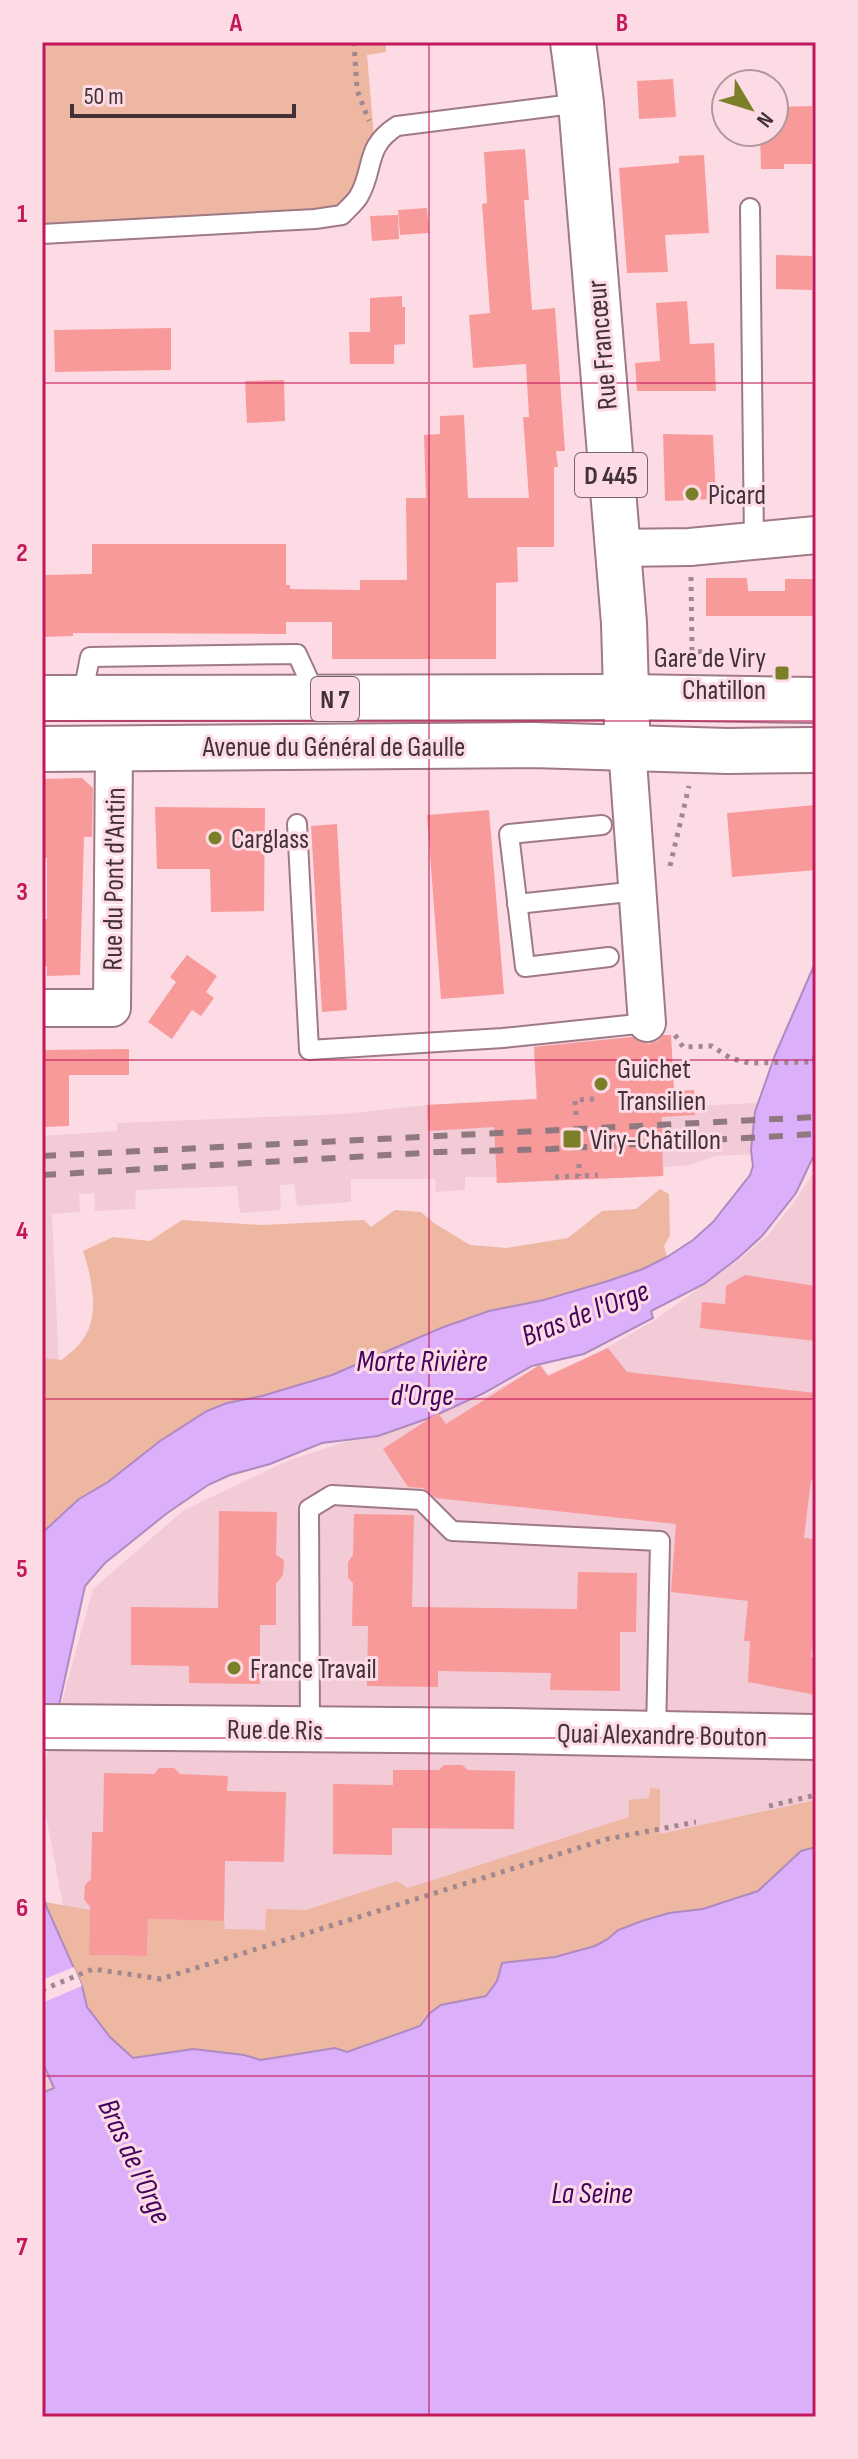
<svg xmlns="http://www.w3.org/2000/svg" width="858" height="2459" font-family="'Sofia Sans Condensed',sans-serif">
	<rect width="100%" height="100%" fill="#fddbe5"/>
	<!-- built -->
	<g fill="#f2cbd7">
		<path d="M668 1035H671L674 1091 694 1090 695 1106 816 1100V1151L715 1156 690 1165 664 1167V1176L496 1183V1177H465V1190L436 1192 435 1179H351V1202L297 1206 294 1184 280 1185 281 1210 240 1213 237 1186 136 1190 135 1209 95 1211 94 1193 79 1194 80 1212 52 1214 67 1540 42 1636V1136L117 1131V1123L343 1114 427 1105 536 1099 534 1043Z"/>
		<path d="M816 1169V1847L42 2093V1966L94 2071 42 1794V1773L93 1589 184 1510 287 1461 487 1395 540 1364 548 1375 608 1347 653 1321 739 1260 768 1235 792 1205Z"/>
	</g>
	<!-- green -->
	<g fill="#edb7a2">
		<path d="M42 42H386V52L367 55 375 148 342 215 42 234Z"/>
		<path d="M660 1189 669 1194 670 1235 664 1246 667 1257 643 1269 608 1281 544 1300 489 1311 441 1328 332 1375 262 1396 227 1403 207 1411 160 1441 42 1533V1358L62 1360C68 1354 76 1349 81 1342 101 1317 92 1279 83 1251L113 1237 150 1241 182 1220 262 1225 364 1220 371 1227 395 1210 421 1212 434 1223 470 1245 507 1248 568 1238 602 1211 636 1209Z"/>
		<path d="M650 1788 660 1789V1834L816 1800V1847L801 1851 758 1891 703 1909 669 1913 618 1930 608 1939 595 1946 555 1957 503 1963 497 1981 486 1996 430 2013 420 2026 346 2052 301 2053 274 2060H261L244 2055 193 2049 133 2058 110 2037 87 2007 82 1986 45 1902 90 1910 89 1955 147 1956 148 1919 224 1921 225 1929 265 1930 266 1909 306 1910 397 1881 408 1888 629 1817V1800L649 1798Z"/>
	</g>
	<!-- water -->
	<g fill="#dcaffa" stroke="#ae8ac0" stroke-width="2">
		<path d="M816 961V1050L813 1057 816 1090 815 1153 796 1193 762 1236 738 1258 704 1284 651 1311 653 1318 584 1354 532 1366 484 1393 432 1417 378 1436 322 1443 270 1464 230 1475 208 1485 166 1514 105 1563 85 1586 58 1710 42 1757V1533L79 1499 108 1482 160 1441 207 1411 227 1403 262 1396 332 1375 441 1328 489 1311 544 1300 608 1281 643 1269 667 1257 693 1240 713 1222 750 1175 753 1166 751 1150 755 1112 775 1055Z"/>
		<path d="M816 1847V2417H42V2093L54 2088 42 2061V1892L47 1908 82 1986 87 2007 110 2037 133 2058 193 2049 244 2055 261 2060 335 2048 347 2052 420 2026 430 2013 441 2005 486 1996 497 1981 502 1963 555 1957 595 1946 608 1939 618 1930 642 1921 669 1913 703 1909 758 1891 801 1851Z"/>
	</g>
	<!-- pier -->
	<path fill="#fddbe5" d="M74 1967 82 1986 42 2003V1980Z"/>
	<!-- building -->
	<g fill="#f89a99">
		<path d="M673 79 676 117 639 119 637 81Z"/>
		<path d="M812 106V164H784V169H761L760 132H774V107Z"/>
		<path d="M525 149 529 200H524L532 310 555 308 565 451H556L558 467H554V547H517L518 582 496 583V659H332V622H286V634L73 633V636L42 637V575L92 574V544H286V585H290V589L360 590V580H407L406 498H426L424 435 440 434V416L464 415 468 498H529L523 417H529L526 364 473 368 469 315 490 313 482 204 487 203 484 152Z"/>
		<path d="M704 155 709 233 665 235 668 272 627 273 619 168 679 163V156Z"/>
		<path d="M427 208 429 233 400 235 398 210Z"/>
		<path d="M398 215 399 239 372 241 370 216Z"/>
		<path d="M776 255 812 256V290L776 289Z"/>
		<path d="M402 296V307H405V344L394 345V364H350L349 332H370V298Z"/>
		<path d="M687 301 690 344 714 343 716 391H637L635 363 660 361 656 303Z"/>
		<path d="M171 328V370L55 372 54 330Z"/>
		<path d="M284 380 285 421 247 423 245 381Z"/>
		<path d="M663 434 713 435 716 499 665 501Z"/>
		<path d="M706 578H747L748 591H785V579H816V616H706Z"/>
		<path d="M82 778 93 788 92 837H84L80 975 47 976V966H42V919H47V858H42V779Z"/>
		<path d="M816 805V870L732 877 727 813Z"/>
		<path d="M155 807 265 808 264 911 211 912 210 869H157Z"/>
		<path d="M489 810 504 994 441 999 427 815Z"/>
		<path d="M337 824 347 1010 322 1012 311 826Z"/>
		<path d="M187 955 217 976 206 992 214 998 201 1016 192 1010 172 1039 148 1022 176 982 170 977Z"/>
		<path d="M663 1035H671L674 1091 694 1090 695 1115 662 1117 663 1176 497 1183 494 1127 428 1131 427 1105 537 1099 534 1047 632 1037 639 1042 649 1044 658 1041Z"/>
		<path d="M129 1049V1075H69V1126L42 1127V1050Z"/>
		<path d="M745 1275 816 1286V1341L700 1328 702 1302 725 1304 726 1286Z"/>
		<path d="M608 1348 627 1372 816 1393V1481L811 1480 804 1538 816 1539V1610L811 1657 816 1658V1695L748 1682 750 1641H744L748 1601 671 1592 676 1524 436 1498 423 1488 408 1487 383 1449 438 1413 446 1424 540 1365 548 1376Z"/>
		<path d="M219 1511 277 1512 276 1555 284 1560 283 1575 276 1584V1625H260V1684L189 1683V1666L131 1665V1607L218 1608Z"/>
		<path d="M354 1514 414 1515 412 1607 577 1609 578 1572 637 1573 636 1632H620V1691L550 1690 551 1673 438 1671V1687L367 1686 368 1626H352L353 1583 348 1578V1562L353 1555Z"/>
		<path d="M444 1765H462L468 1770 515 1771 514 1829 392 1828V1855L333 1854V1784L393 1785V1770H439Z"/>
		<path d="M159 1768H174L180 1774 228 1776 227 1791 286 1792 284 1862 225 1861 224 1921 148 1919 147 1956 89 1955 90 1907 84 1899 85 1885 91 1879 92 1832H103L104 1773 154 1774Z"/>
	</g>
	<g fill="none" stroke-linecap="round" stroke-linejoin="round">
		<defs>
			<g id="service">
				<path d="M750 208 754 541"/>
				<path d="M42 234 315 219 342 215C347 209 355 203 359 196 375 168 364 147 397 126L581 103"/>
				<path d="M82 698 90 657 297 654 308 678 312 696"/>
				<path d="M297 824 309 1050 503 1038 647 1023"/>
				<path d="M602 825 509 834 525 967 609 957"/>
				<path d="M517 904 638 891"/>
				<path d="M310 1729 309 1509 332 1495 421 1500 452 1531 660 1541 656 1734"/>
			</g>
			<g id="minor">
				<path d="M616 548 690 547 816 535"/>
				<path d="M627 747 647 1023"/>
				<path d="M42 1008H112L114 749"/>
			</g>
			<path id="secondary" d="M42 1727 509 1731 816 1737"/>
			<g id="primary">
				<path d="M573 42 581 103 624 623 627 725"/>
				<path d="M42 698 627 697 816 700"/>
				<path d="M42 749 533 745 727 751 816 750"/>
			</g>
		</defs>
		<!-- service casing -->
		<use href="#service" stroke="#9f7985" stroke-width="22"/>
		<!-- minor casing -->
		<use href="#minor" stroke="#9f7985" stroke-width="40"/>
		<!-- secondary casing -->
		<use href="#secondary" stroke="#9f7985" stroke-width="48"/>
		<!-- primary casing -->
		<use href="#primary" stroke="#9f7985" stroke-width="48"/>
		<!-- path -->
		<g stroke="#a18890" stroke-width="5" stroke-dasharray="4 6" stroke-linecap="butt">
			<path d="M354 42 357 90 369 121"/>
			<path d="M691 577 692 651 722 653"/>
			<path d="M670 866 689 786"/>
			<path d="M675 1035 683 1047 712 1046 730 1058 749 1063 816 1062"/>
			<path d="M576 1115 575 1100 594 1099"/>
			<path d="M579 1164V1176"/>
			<path d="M555 1177 598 1175"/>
			<path d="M769 1806 816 1795"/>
			<path d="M42 1990 93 1969 161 1979 607 1839 696 1822"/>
		</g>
		<!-- service -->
		<use href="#service" stroke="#fff" stroke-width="18"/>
		<!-- minor -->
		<use href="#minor" stroke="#fff" stroke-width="36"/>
		<!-- secondary -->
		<use href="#secondary" stroke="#fff" stroke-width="44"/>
		<!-- primary -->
		<use href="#primary" stroke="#fff" stroke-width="44"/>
		<!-- rail -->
		<g stroke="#90787f" stroke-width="6" stroke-dasharray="14 14" stroke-linecap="butt">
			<path d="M42 1156 816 1117"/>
			<path d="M42 1175 439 1152 551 1149 816 1134"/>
		</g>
	</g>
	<!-- grid -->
	<path fill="none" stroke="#c2185b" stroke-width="2" stroke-opacity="0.55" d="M429 42V2417M42 383H816M42 721H816M42 1060H816M42 1399H816M42 1738H816M42 2076H816"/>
	<!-- markers -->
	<g fill="#7c7f29" stroke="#fddbe5" stroke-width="3">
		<circle cx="692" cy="494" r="8"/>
		<rect x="774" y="665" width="16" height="16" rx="4"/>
		<circle cx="215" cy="838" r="8"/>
		<circle cx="601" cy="1084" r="8"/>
		<rect x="562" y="1129" width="20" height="20" rx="4"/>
		<circle cx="234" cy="1668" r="8"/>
	</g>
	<g text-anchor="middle" stroke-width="6" stroke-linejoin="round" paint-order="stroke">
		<!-- shield labels -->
		<g fill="#fddbe5" stroke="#7a656b" stroke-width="2">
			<rect x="575" y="453" width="72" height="44" rx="6"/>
			<rect x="311" y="677" width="48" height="44" rx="6"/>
		</g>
		<g font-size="26" font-weight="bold" fill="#423237">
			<text x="611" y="484">D 445</text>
			<text x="335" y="708">N 7</text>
		</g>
		<!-- street labels -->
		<g font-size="28" fill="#423237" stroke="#fddbe5">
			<text transform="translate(601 345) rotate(-95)" y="10">Rue Francœur</text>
			<text x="334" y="756">Avenue du Général de Gaulle</text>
			<text transform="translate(113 879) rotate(-89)" y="10">Rue du Pont d'Antin</text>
			<text transform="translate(275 1729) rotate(1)" y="10">Rue de Ris</text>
			<text transform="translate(662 1734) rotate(1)" y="10">Quai Alexandre Bouton</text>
		</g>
		<!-- poi labels -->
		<g font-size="28" fill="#423237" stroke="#fddbe5" text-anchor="start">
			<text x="708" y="504">Picard</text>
			<text x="766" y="667" text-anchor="end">Gare de Viry<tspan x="766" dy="32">Chatillon</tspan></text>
			<text x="231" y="848">Carglass</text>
			<text x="617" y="1078">Guichet<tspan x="617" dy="32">Transilien</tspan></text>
			<text x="590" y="1149">Viry-Châtillon</text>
			<text x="250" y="1678">France Travail</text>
		</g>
		<!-- water labels -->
		<g font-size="30" font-style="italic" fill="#43035f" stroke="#fddbe5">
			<text transform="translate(585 1313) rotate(-21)" y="10">Bras de l'Orge</text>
			<text x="422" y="1371">Morte Rivière<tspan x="422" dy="34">d'Orge</tspan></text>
			<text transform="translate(135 2161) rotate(65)" y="10">Bras de l'Orge</text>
			<text x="592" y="2203">La Seine</text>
		</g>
	</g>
	<!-- border -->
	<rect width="858" height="2459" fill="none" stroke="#fddbe5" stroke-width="88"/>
	<!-- north arrow -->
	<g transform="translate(750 108) rotate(128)"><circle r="38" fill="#fddbe5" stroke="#b2979f" stroke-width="2"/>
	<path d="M0-6L14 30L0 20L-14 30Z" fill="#7c7f29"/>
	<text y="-12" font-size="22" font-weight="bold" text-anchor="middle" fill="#423237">N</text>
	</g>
	<!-- scale -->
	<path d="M72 104v12h222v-12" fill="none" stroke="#423237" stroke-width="4"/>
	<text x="84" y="104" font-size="24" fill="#423237" stroke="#fddbe5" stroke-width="6" paint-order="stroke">50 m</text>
	<rect x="44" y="44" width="770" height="2371" fill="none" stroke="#c2185b" stroke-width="3"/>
	<g font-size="26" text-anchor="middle" font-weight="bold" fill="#c2185b">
		<text x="236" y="31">A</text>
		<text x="622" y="31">B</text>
		<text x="22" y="222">1</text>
		<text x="22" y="561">2</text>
		<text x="22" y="900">3</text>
		<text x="22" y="1239">4</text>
		<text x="22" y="1577">5</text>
		<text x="22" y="1916">6</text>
		<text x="22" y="2255">7</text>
	</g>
</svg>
